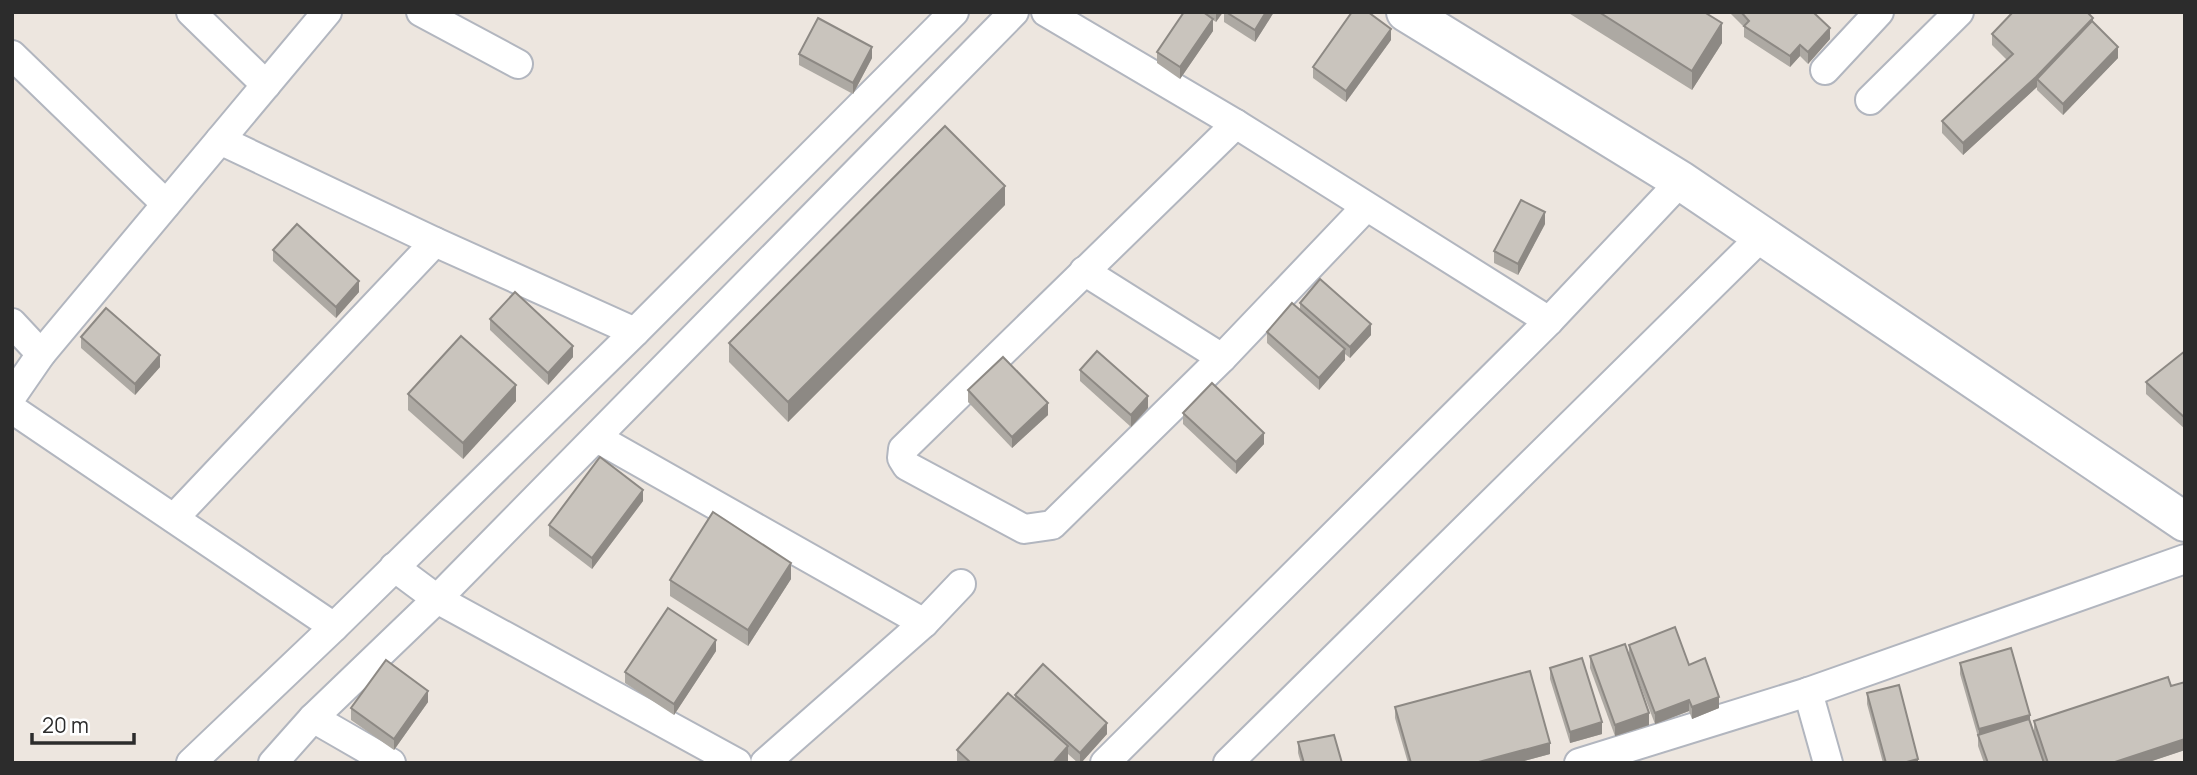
<svg xmlns="http://www.w3.org/2000/svg" width="2197" height="775" font-family="Manrope,sans-serif">
	<rect width="100%" height="100%" fill="#ede6df"/>
	<g fill="none" stroke-linecap="round" stroke-linejoin="round">
		<defs>
			<g id="street">
				<path d="M191 12 266 85"/>
				<path d="M421 12 518 64"/>
				<path d="M1046 12 1236 124 1549 321"/>
				<path d="M12 55 166 204"/>
				<path d="M1825 70 1879 12"/>
				<path d="M1870 100 1959 12"/>
				<path d="M1236 124 903 449 902 458 907 466 1024 529 1052 525 1222 358 1366 207"/>
				<path d="M220 140 435 242 635 332"/>
				<path d="M1084 271 1222 358"/>
				<path d="M12 323 41 354"/>
				<path d="M12 396 41 354 327 12"/>
				<path d="M12 409 334 627"/>
				<path d="M597 438 924 623"/>
				<path d="M174 518 435 242"/>
				<path d="M394 567 437 599 737 763"/>
				<path d="M1808 692 1828 763"/>
				<path d="M313 718 391 763"/>
				<path d="M191 763 334 627 635 332 954 12"/>
				<path d="M273 763 313 718 437 599 1014 12"/>
				<path d="M765 763 924 623 961 584"/>
				<path d="M1105 763 1549 321 1681 181"/>
				<path d="M1228 763 1763 235"/>
				<path d="M1579 763 1808 692 2185 559"/>
			</g>
			<path id="secondary" d="M1406 12 1681 181 2185 522"/>
		</defs>
		<!-- street casing -->
		<use href="#street" stroke="#b2b6bf" stroke-width="32"/>
		<!-- secondary casing -->
		<use href="#secondary" stroke="#b2b6bf" stroke-width="42"/>
		<!-- street -->
		<use href="#street" stroke="#fff" stroke-width="28"/>
		<!-- secondary -->
		<use href="#secondary" stroke="#fff" stroke-width="38"/>
	</g>
	<!-- wall -->
	<g fill="#ada9a3">
		<path d="M1184 12H1223L1216 22 1213 20V31L1180 79 1157 63V52Z"/>
		<path d="M1224 12H1274L1255 42 1224 22Z"/>
		<path d="M1567 12H1704L1722 43 1692 90Z"/>
		<path d="M1729 12H1813L1830 39 1808 64 1800 56 1790 67 1744 37V27Z"/>
		<path d="M2093 23 2118 58 2063 115 2037 90V87L1963 155 1942 133V121L2007 60 1992 45V34Z"/>
		<path d="M1391 40 1346 102 1313 78V67Z"/>
		<path d="M799 54 872 58 853 94 799 65Z"/>
		<path d="M1005 205 788 422 729 362V343Z"/>
		<path d="M1545 224 1518 275 1494 263V251Z"/>
		<path d="M273 250 359 292 336 318 273 261Z"/>
		<path d="M1300 303 1371 335 1350 358 1345 354V360L1319 390 1267 343V332L1300 310Z"/>
		<path d="M490 319 573 357 548 385 490 330Z"/>
		<path d="M81 337 160 367 135 395 81 348Z"/>
		<path d="M2185 351V429L2146 394V382Z"/>
		<path d="M1080 370 1148 408 1131 427 1080 381Z"/>
		<path d="M968 390 1048 415 1012 448 968 402Z"/>
		<path d="M408 394 516 401 463 459 408 410Z"/>
		<path d="M1183 413 1264 444 1236 474 1183 424Z"/>
		<path d="M643 501 592 569 549 536V525Z"/>
		<path d="M791 579 748 646 670 596V580Z"/>
		<path d="M1629 645 1719 708 1692 719 1689 711 1655 724 1629 656Z"/>
		<path d="M716 651 674 715 625 683V672Z"/>
		<path d="M1590 656 1649 725 1615 736 1590 668Z"/>
		<path d="M1960 663 2030 721 2034 732V721L2185 750 2146 763H1984L1978 746V737L1960 674Z"/>
		<path d="M1550 668 1602 734 1570 743 1550 679Z"/>
		<path d="M1867 693 1918 763H1883L1867 704Z"/>
		<path d="M1015 695 1107 734 1081 763H1078L1068 754V761L1067 763H957V750L1015 699Z"/>
		<path d="M428 702 394 750 351 720V708Z"/>
		<path d="M1395 707 1550 754 1517 763H1408L1395 718Z"/>
		<path d="M1298 742 1342 763H1301L1298 753Z"/>
	</g>
	<!-- shaded-wall -->
	<g fill="#8d8984">
		<path d="M1216 12H1223L1216 22Z"/>
		<path d="M1266 12H1274L1255 42V30Z"/>
		<path d="M2093 18V29L2037 79V87L1963 155V143Z"/>
		<path d="M1213 19V31L1180 79V67Z"/>
		<path d="M1722 23V43L1692 90V71Z"/>
		<path d="M1830 28V39L1808 64V52Z"/>
		<path d="M1391 29V40L1346 102V91Z"/>
		<path d="M1800 45V56L1790 67V56Z"/>
		<path d="M872 47V58L853 94V83Z"/>
		<path d="M2118 47V58L2063 115V104Z"/>
		<path d="M1005 186V205L788 422V402Z"/>
		<path d="M1545 212V224L1518 275V264Z"/>
		<path d="M359 281V292L336 318V307Z"/>
		<path d="M1371 324V335L1350 358V347Z"/>
		<path d="M573 346V357L548 385V373Z"/>
		<path d="M1345 349V360L1319 390V378Z"/>
		<path d="M160 355V367L135 395V384Z"/>
		<path d="M516 385V401L463 459V443Z"/>
		<path d="M1148 396V408L1131 427V415Z"/>
		<path d="M1048 403V415L1012 448V437Z"/>
		<path d="M1264 433V444L1236 474V462Z"/>
		<path d="M643 490V501L592 569V558Z"/>
		<path d="M791 563V579L748 646V630Z"/>
		<path d="M716 640V651L674 715V704Z"/>
		<path d="M428 691V702L394 750V739Z"/>
		<path d="M1719 697V708L1692 719V707Z"/>
		<path d="M1689 700V711L1655 724V713Z"/>
		<path d="M1649 713V725L1615 736V725Z"/>
		<path d="M2030 715V726L1979 740V729Z"/>
		<path d="M1602 722V734L1570 743V732Z"/>
		<path d="M1107 723V734L1081 763H1080V753Z"/>
		<path d="M2185 739V750L2146 763H2112Z"/>
		<path d="M1550 743V754L1517 763H1475Z"/>
		<path d="M1068 746V761L1067 763H1053Z"/>
		<path d="M1918 759V763H1903Z"/>
	</g>
	<!-- building -->
	<g fill="#c9c4bd" stroke="#8d8984" stroke-width="2">
		<path d="M1184 12H1203L1213 19 1180 67 1157 52Z"/>
		<path d="M1226 12H1266L1255 30Z"/>
		<path d="M1352 12H1368L1391 29 1346 91 1313 67Z"/>
		<path d="M1599 12H1704L1722 23 1692 71Z"/>
		<path d="M1741 12H1813L1830 28 1808 52 1800 45 1790 56 1744 26 1749 21Z"/>
		<path d="M2013 12H2087L2093 18 2036 77 1963 143 1942 121 2013 54 1992 34Z"/>
		<path d="M818 18 872 47 853 83 799 54Z"/>
		<path d="M2092 21 2118 47 2063 104 2037 79Z"/>
		<path d="M945 126 1005 186 788 402 729 343Z"/>
		<path d="M1521 200 1545 212 1518 264 1494 251Z"/>
		<path d="M297 224 359 281 336 307 273 250Z"/>
		<path d="M1320 279 1371 324 1350 347 1300 303Z"/>
		<path d="M515 292 573 346 548 373 490 319Z"/>
		<path d="M1292 303 1345 349 1319 378 1267 332Z"/>
		<path d="M106 308 160 355 135 384 81 337Z"/>
		<path d="M461 336 516 385 463 443 408 394Z"/>
		<path d="M1097 351 1148 396 1131 415 1080 370Z"/>
		<path d="M2185 351V418L2146 382Z"/>
		<path d="M1003 357 1048 403 1012 437 968 390Z"/>
		<path d="M1212 383 1264 433 1236 462 1183 413Z"/>
		<path d="M600 457 643 490 592 558 549 525Z"/>
		<path d="M713 512 791 563 748 630 670 580Z"/>
		<path d="M668 608 716 640 674 704 625 672Z"/>
		<path d="M1675 627 1689 665 1705 658 1719 697 1692 707 1689 700 1655 713 1629 645Z"/>
		<path d="M1625 644 1649 713 1615 725 1590 656Z"/>
		<path d="M2011 648 2030 715 1979 729 1960 663Z"/>
		<path d="M1582 658 1602 722 1570 732 1550 668Z"/>
		<path d="M386 660 428 691 394 739 351 708Z"/>
		<path d="M1043 664 1107 723 1080 753 1015 695Z"/>
		<path d="M1530 671 1550 743 1475 763H1411L1395 707Z"/>
		<path d="M2168 677 2171 686 2185 682V739L2112 763H2048L2034 721Z"/>
		<path d="M1899 685 1918 759 1903 763H1886L1867 693Z"/>
		<path d="M1008 693 1068 746 1053 763H971L957 750Z"/>
		<path d="M2029 719 2044 763H1988L1978 735Z"/>
		<path d="M1334 735 1342 763H1304L1298 742Z"/>
	</g>
	<!-- border -->
	<rect width="2197" height="775" fill="none" stroke="#2c2c2c" stroke-width="28"/>
	<!-- scale -->
	<path d="M32 733v10h102v-10" fill="none" stroke="#2c2c2c" stroke-width="3.5"/>
	<text x="42" y="733" font-size="21" fill="#2c2c2c" stroke="#ffffff" stroke-width="5" paint-order="stroke">20 m</text>
</svg>
